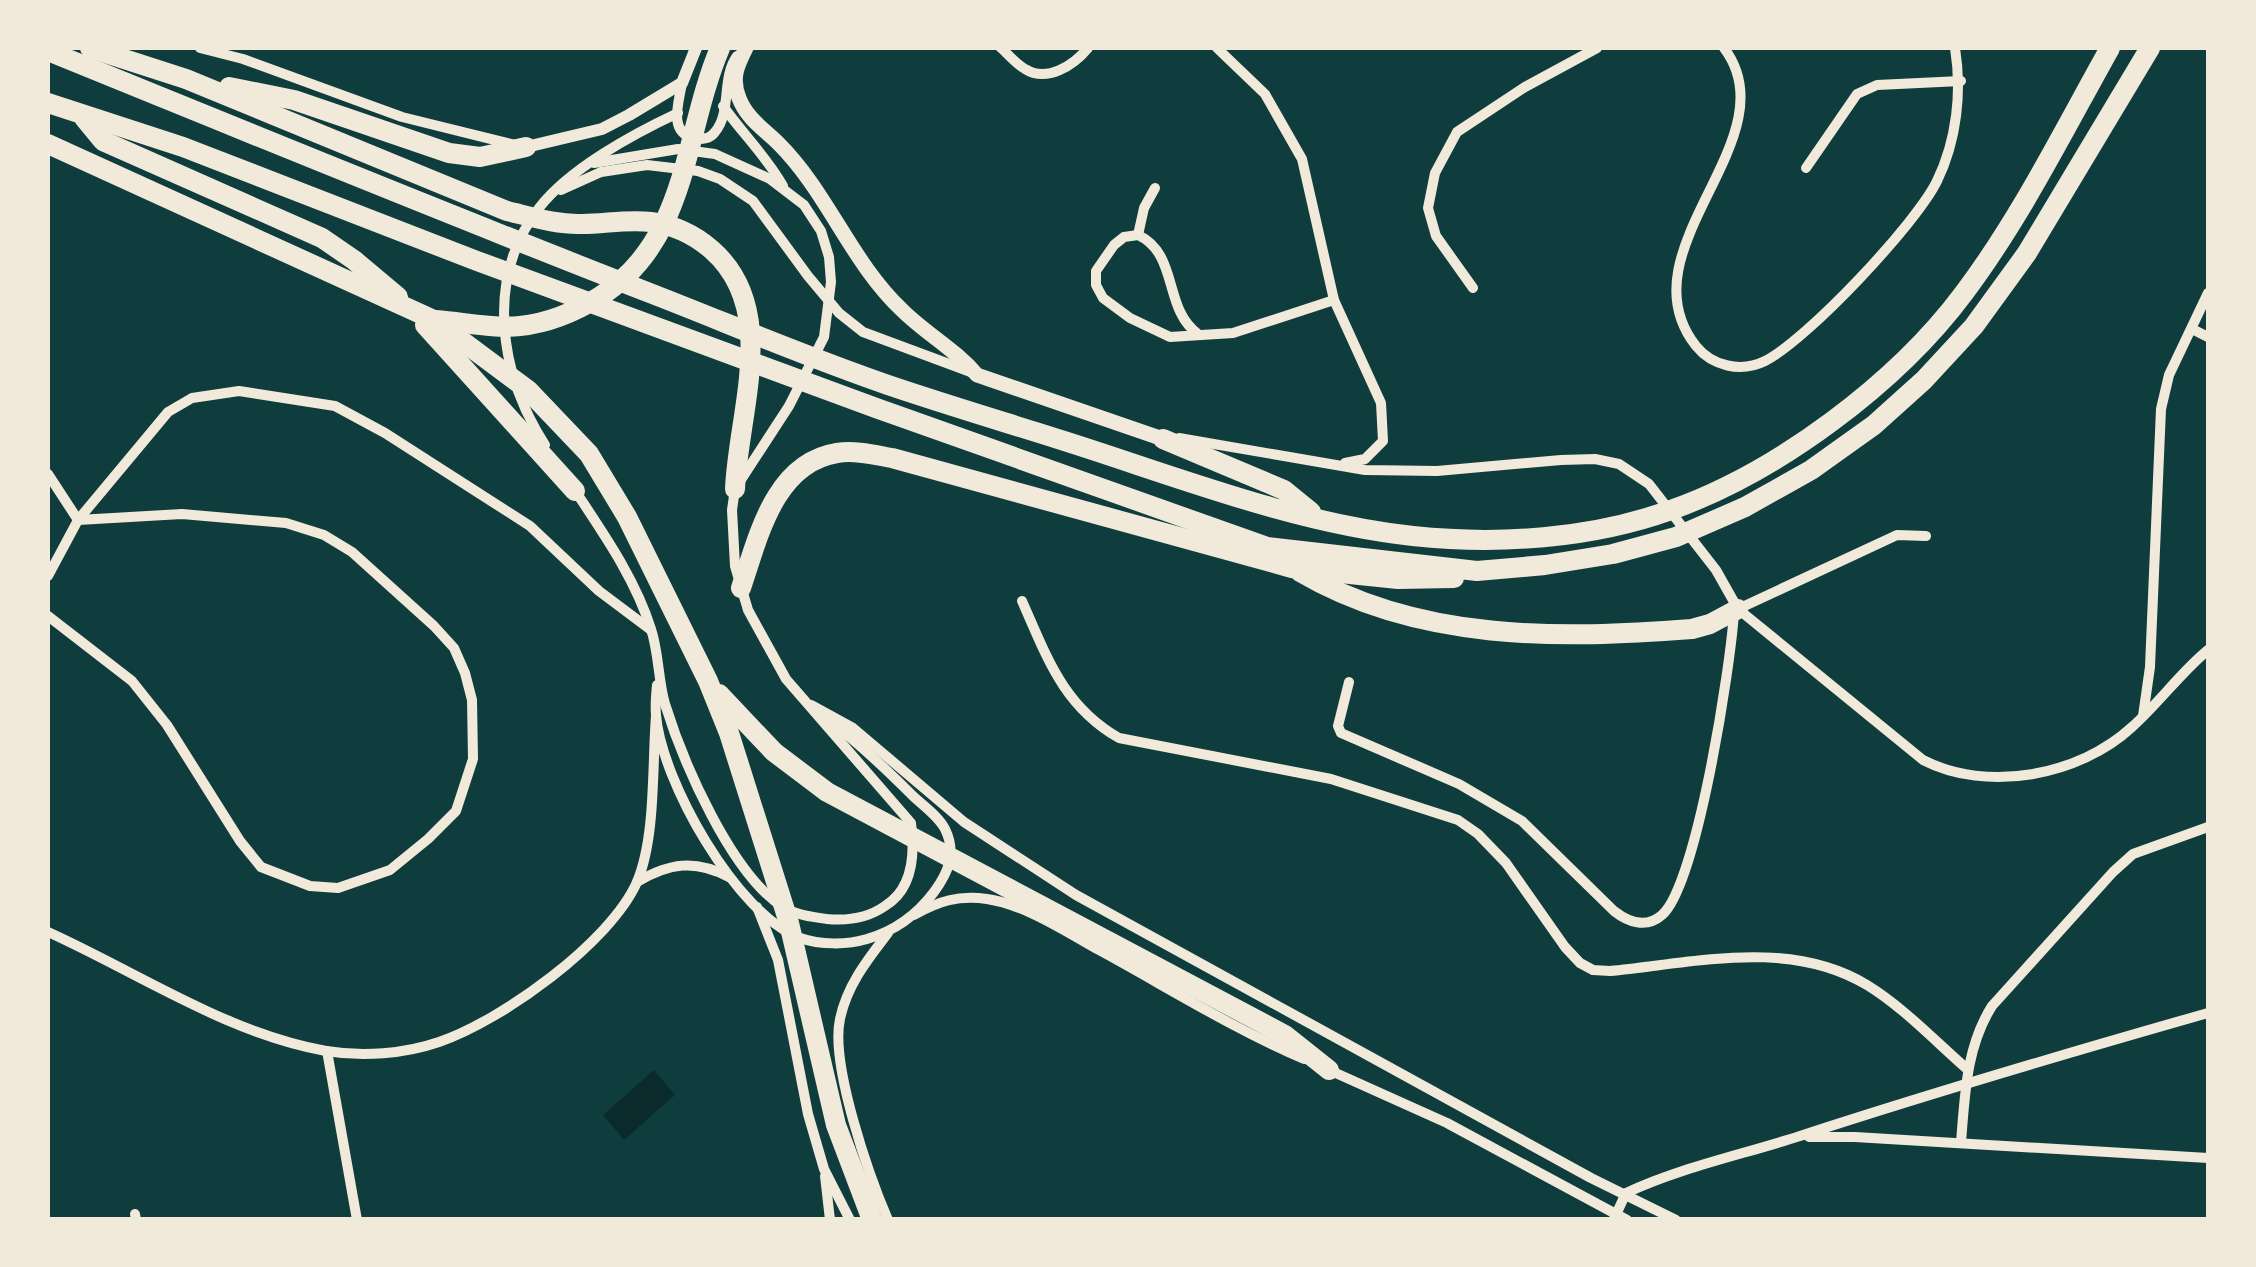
<svg xmlns="http://www.w3.org/2000/svg" width="2256" height="1267" font-family="'Exo 2',sans-serif">
	<rect width="100%" height="100%" fill="#0f3d3e"/>
	<!-- water -->
	<path fill="#0a2a2b" d="M654 1070 675 1095 624 1140 603 1115Z"/>
	<g fill="none" stroke-linecap="round" stroke-linejoin="round">
		<!-- minor -->
		<g stroke="#f1e9da" stroke-width="10">
			<path d="M200 48 243 59 402 117 515 145"/>
			<path d="M1001 48C1008 54 1016 64 1025 69 1047 83 1074 65 1088 48"/>
			<path d="M1217 48 1265 94 1302 159 1334 300 1381 403 1383 441 1365 459 1345 463"/>
			<path d="M1724 48C1793 139 1620 250 1696 346 1712 366 1741 373 1765 361 1807 340 1916 224 1937 181 1957 140 1962 91 1955 48"/>
			<path d="M682 83C679 102 668 132 693 138 701 140 710 139 715 132 732 112 721 78 737 56"/>
			<path d="M723 106C742 133 767 157 783 186"/>
			<path d="M1806 168 1857 94 1877 85 1961 81"/>
			<path d="M561 190 601 172 647 165 698 171 720 179 753 201 808 276 839 313 863 332 976 374"/>
			<path d="M1138 235 1144 208 1155 188"/>
			<path d="M1473 288 1436 236 1428 208 1435 173 1457 132 1525 87 1597 48"/>
			<path d="M2192 329 2208 337"/>
			<path d="M1198 334C1163 309 1179 254 1138 235L1124 237 1114 245 1096 271V285L1103 298 1130 318 1170 337 1233 333 1334 300"/>
			<path d="M1179 438 1365 470 1437 471 1561 460 1595 459 1619 464 1649 484 1716 570 1738 609 1923 760C1987 793 2079 776 2132 727 2159 703 2181 672 2208 650"/>
			<path d="M545 445C500 375 484 279 539 208 569 169 633 134 678 113"/>
			<path d="M48 474 78 520 182 514 286 523 324 535 352 552 434 626 454 648 465 673 472 700 473 759 456 811 428 839 390 870 338 888 310 886 261 867 240 841 167 725 132 681 48 616"/>
			<path d="M574 489C603 533 635 578 651 629 659 653 658 680 665 704 683 762 731 874 783 907 796 915 812 917 827 919 848 921 868 918 885 906 913 889 915 853 911 823L786 679 748 610 735 566 732 510 735 489 789 406 824 337 831 282 829 257 821 231 804 205 770 179 715 154 678 149 594 163"/>
			<path d="M48 576 78 520 168 412 192 398 239 391 335 406 385 433 530 526 599 591 651 630"/>
			<path d="M1022 601C1047 657 1063 706 1119 738L1331 779 1458 820 1478 834 1506 863 1565 947 1580 963 1593 970 1610 971C1694 963 1789 938 1867 985 1903 1007 1935 1041 1967 1069"/>
			<path d="M1738 609 1897 535 1926 536"/>
			<path d="M1349 682 1338 726 1341 733 1459 784 1522 821 1614 911C1628 922 1646 929 1662 915 1697 885 1731 664 1734 612"/>
			<path d="M657 685C656 695 655 705 656 715 661 780 737 915 800 938 820 945 847 945 867 939 895 931 916 916 934 892 948 873 957 853 945 829 939 817 924 806 914 797 887 770 860 744 830 721"/>
			<path d="M811 705 853 728 964 822 1076 895 1591 1178 1676 1220"/>
			<path d="M2143 716 2150 667 2161 409 2169 375 2208 293"/>
			<path d="M637 882C669 863 695 859 729 877"/>
			<path d="M757 907 778 960 808 1114 824 1169 850 1220"/>
			<path d="M914 915C939 901 958 895 987 899 1026 905 1065 931 1099 950 1167 987 1232 1028 1304 1059"/>
			<path d="M48 932C139 973 226 1033 326 1051 363 1057 404 1054 439 1042 501 1021 610 943 637 882 656 837 652 766 656 716"/>
			<path d="M327 1051 357 1220"/>
			<path d="M1329 1070 1447 1123 1627 1220"/>
			<path d="M1809 1137H1855L2208 1158"/>
			<path d="M1961 1142C1965 1095 1966 1047 1992 1006L2113 872 2133 854 2208 827"/>
			<path d="M825 1176 830 1220"/>
			<path d="M135 1214 136 1220"/>
			<path d="M1614 1219 1626 1193C1682 1167 1741 1155 1800 1136 1935 1092 2071 1052 2208 1013"/>
			<path d="M888 1220C869 1176 830 1064 840 1019 847 985 868 959 888 933"/>
		</g>
		<!-- tertiary -->
		<path stroke="#f1e9da" stroke-width="12" d="M526 147 602 129 629 115 682 83 696 48"/>
		<!-- secondary -->
		<path stroke="#f1e9da" stroke-width="15" d="M746 48C737 66 731 78 739 98 747 119 764 129 779 144 828 193 851 262 902 310 926 334 955 349 977 375L1163 439"/>
		<!-- motorway -->
		<g stroke="#f1e9da" stroke-width="20">
			<path d="M90 48 186 79 507 211C532 217 557 225 582 224 605 224 627 219 651 222 673 225 695 235 712 250 780 310 738 412 735 489"/>
			<path d="M48 51C250 133 451 216 655 295 732 325 809 358 888 385 944 404 1001 421 1058 439 1173 475 1292 523 1413 536 1498 545 1590 539 1671 510 1778 472 1897 383 1964 293 2021 217 2064 130 2110 48"/>
			<path d="M229 87 294 100 449 153 480 157 526 147"/>
			<path d="M48 103 183 147 477 261 876 408 1267 547 1477 571 1545 565 1613 554 1676 537 1745 507 1811 470 1874 425 1924 380 1974 326 2027 253 2150 48"/>
			<path d="M84 118 103 141 322 238 354 260 398 297"/>
			<path d="M48 144 434 320 528 390 589 454 627 517 708 681 729 733 789 923 836 1125 872 1220"/>
			<path d="M436 320C464 322 493 329 520 326 549 323 575 312 599 297 689 241 683 135 720 48"/>
			<path d="M425 325 575 491"/>
			<path d="M1163 439 1284 490 1311 512"/>
			<path d="M1300 572C1419 642 1560 639 1692 629L1710 624 1738 609"/>
			<path d="M741 588C758 538 774 463 837 453 855 450 875 455 892 458L1292 568 1398 579 1454 578"/>
			<path d="M719 694 774 752 827 792 1285 1035 1329 1070"/>
		</g>
	</g>
	<!-- border -->
	<rect width="2256" height="1267" fill="none" stroke="#f1e9da" stroke-width="100"/>
</svg>
